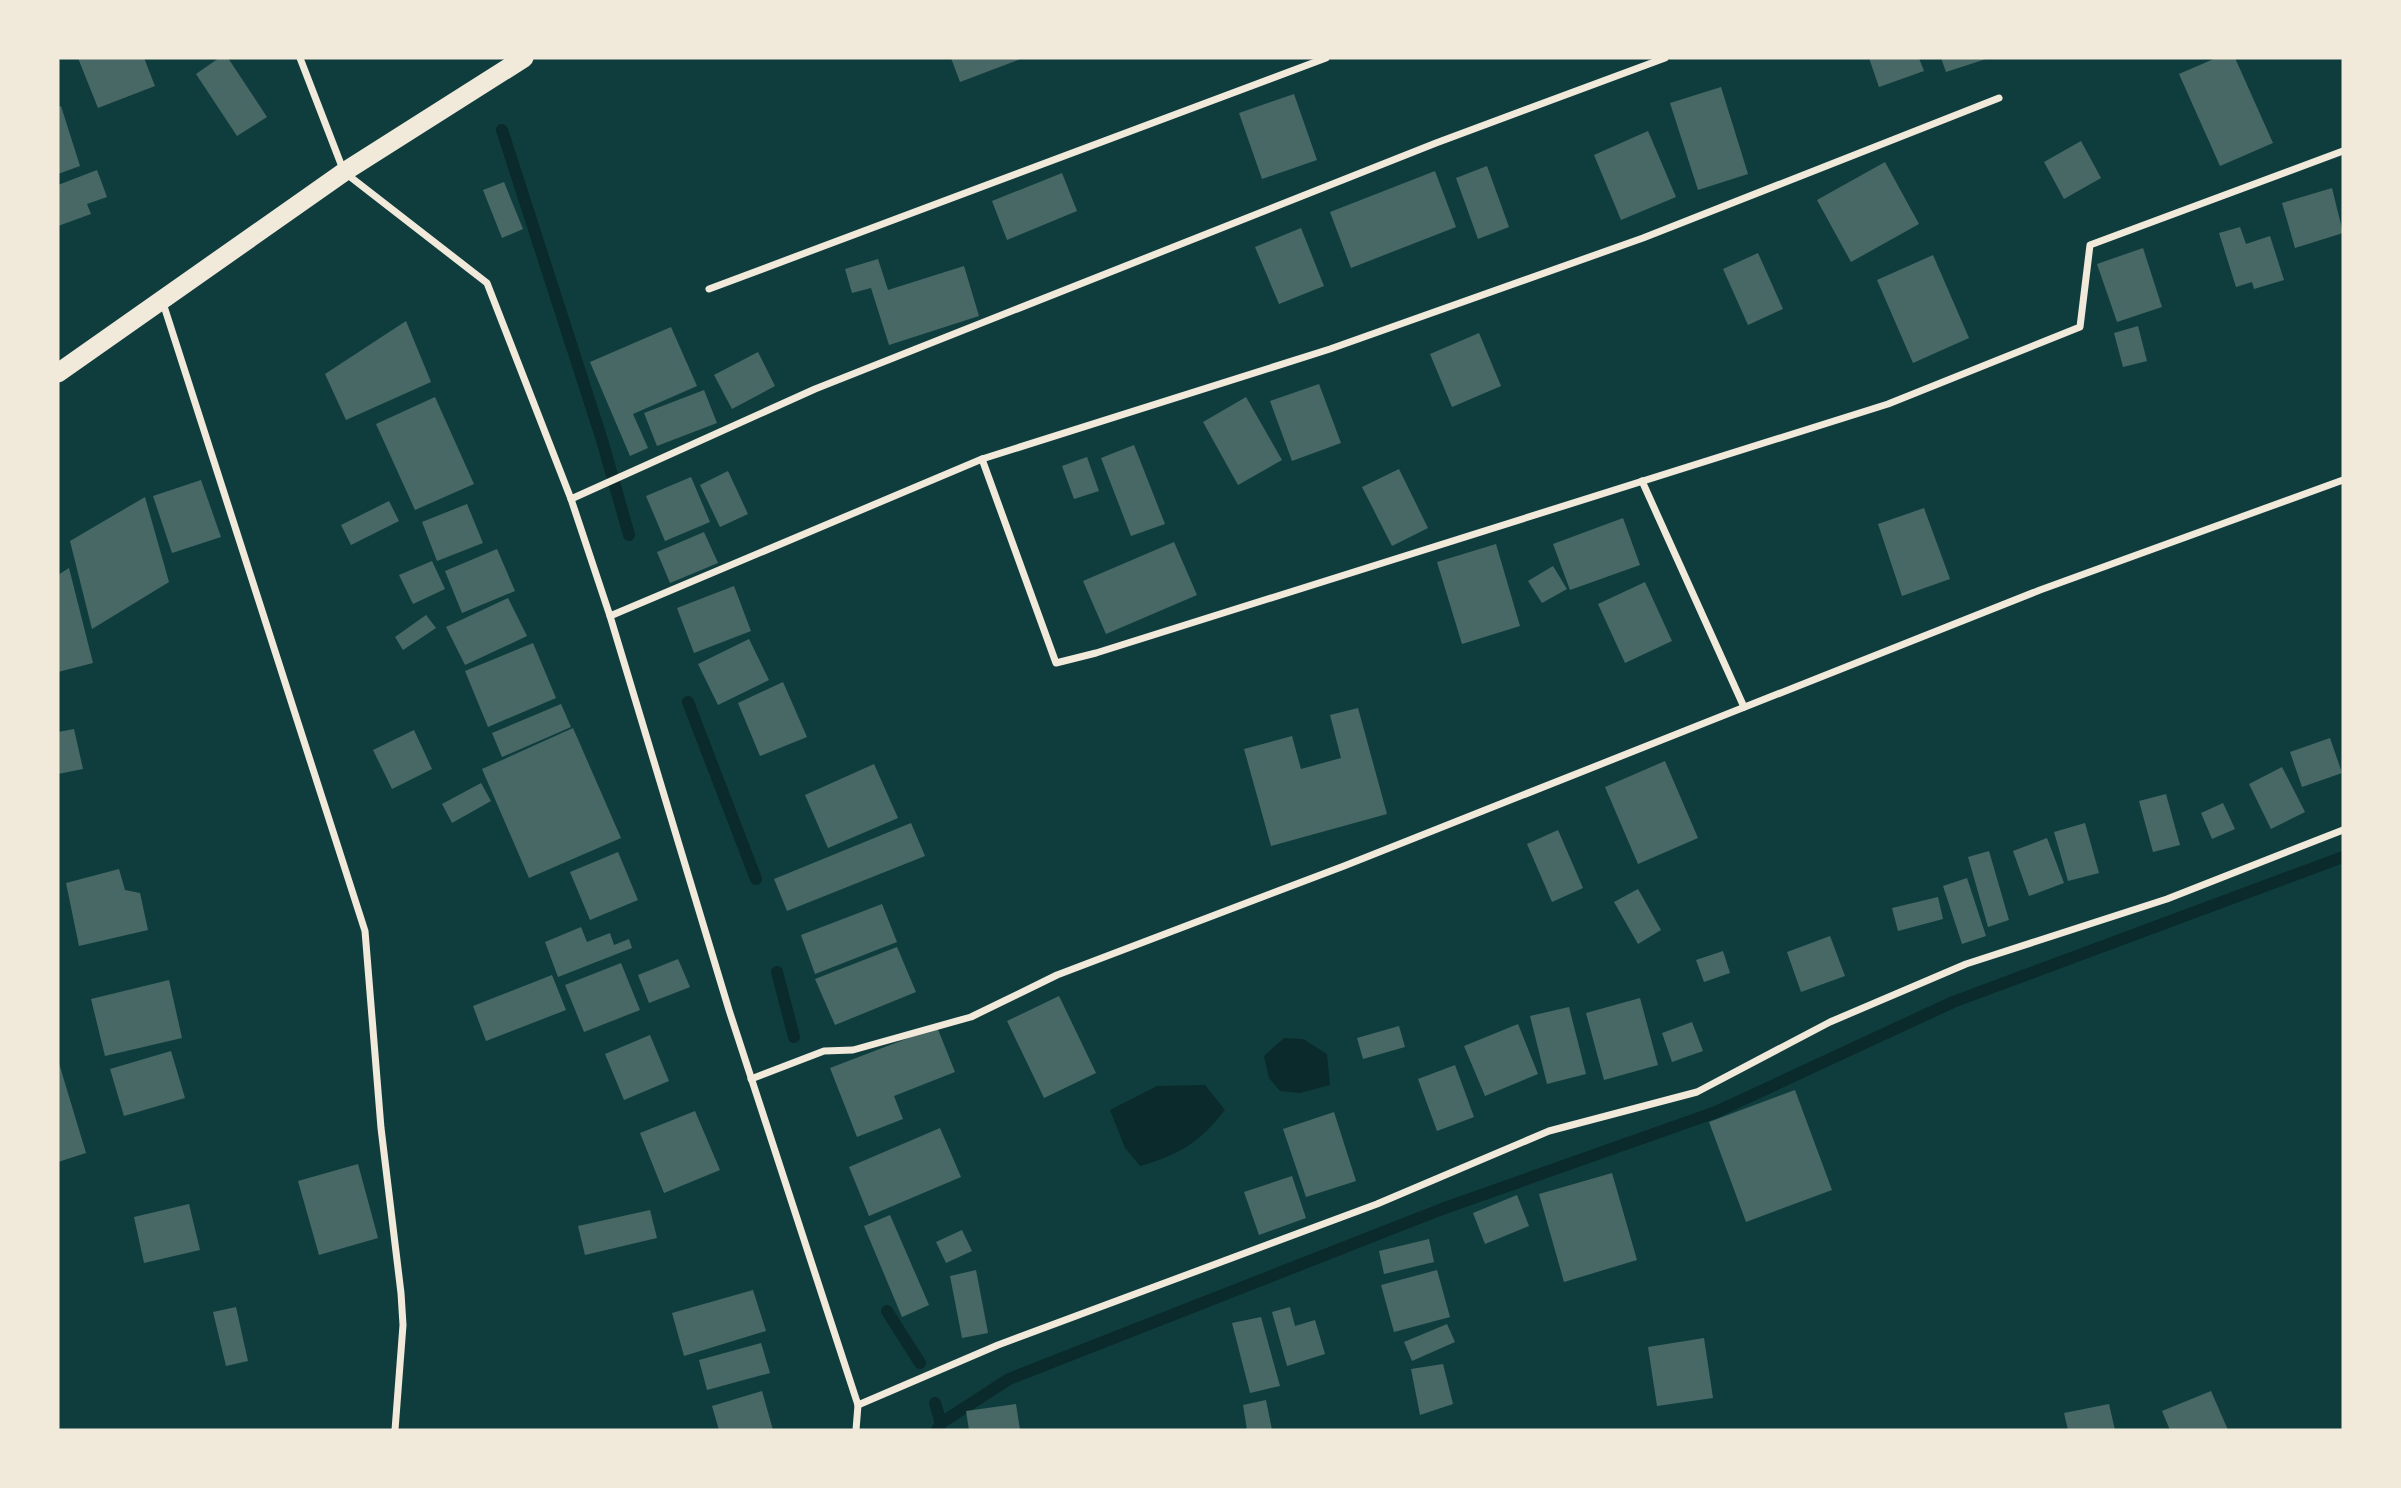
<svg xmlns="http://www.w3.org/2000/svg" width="2401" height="1488" font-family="Karla,sans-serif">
	<rect width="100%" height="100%" fill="#0f3d3e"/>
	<!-- water -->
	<g fill="#0a2a2b">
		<path d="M1284 1038 1303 1039 1327 1054 1330 1085 1300 1093 1280 1091 1269 1078 1264 1056Z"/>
		<path d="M1205 1085 1225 1110C1200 1142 1179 1155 1140 1166L1125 1148 1110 1110 1157 1086Z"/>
	</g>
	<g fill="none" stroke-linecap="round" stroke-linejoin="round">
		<!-- stream -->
		<g stroke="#0a2a2b" stroke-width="12">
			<path d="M502 130 602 440 629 535"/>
			<path d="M688 702 756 879"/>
			<path d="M777 972 794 1037"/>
			<path d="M887 1311 920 1363"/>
			<path d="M935 1403 941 1423"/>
			<path d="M937 1430 941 1423 1009 1379 1442 1209 1716 1112 1953 1002 2343 857"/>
		</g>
	</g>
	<!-- building -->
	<g fill="#486865">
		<path d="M78 58H144L155 86 98 108Z"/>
		<path d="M219 58H228L267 117 237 136 196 74Z"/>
		<path d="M951 58H1023L960 82Z"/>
		<path d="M1869 58H1919L1924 71 1879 87Z"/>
		<path d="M1941 58H1989L1946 72Z"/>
		<path d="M2216 58H2235L2273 143 2220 166 2179 74Z"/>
		<path d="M1721 87 1748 174 1698 190 1670 103Z"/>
		<path d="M1294 94 1317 160 1262 179 1239 113Z"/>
		<path d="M61 106 80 166 58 174V107Z"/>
		<path d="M1648 131 1676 197 1621 220 1594 155Z"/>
		<path d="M2081 141 2101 178 2064 199 2044 162Z"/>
		<path d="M1885 162 1919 224 1851 262 1817 200Z"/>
		<path d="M1487 166 1509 227 1478 239 1456 178Z"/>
		<path d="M97 170 107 197 87 204 91 214 58 226V185Z"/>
		<path d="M1435 171 1456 227 1351 268 1330 212Z"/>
		<path d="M1062 173 1077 211 1007 240 992 201Z"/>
		<path d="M504 182 523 229 502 238 483 190Z"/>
		<path d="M2332 188 2343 233 2295 248 2282 203Z"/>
		<path d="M2240 227 2246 244 2270 236 2284 280 2254 289 2252 282 2236 287 2219 233Z"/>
		<path d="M1301 228 1324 286 1279 304 1255 247Z"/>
		<path d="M2143 248 2162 307 2117 322 2097 264Z"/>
		<path d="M1758 253 1783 309 1748 325 1723 269Z"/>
		<path d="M1933 255 1969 338 1913 363 1877 280Z"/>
		<path d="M878 259 888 290 964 266 979 316 889 345 871 288 852 293 845 269Z"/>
		<path d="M406 321 431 382 346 420 325 374Z"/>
		<path d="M2138 326 2147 361 2123 367 2114 333Z"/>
		<path d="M671 327 697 386 633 414 648 448 630 456 590 362Z"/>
		<path d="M1479 333 1501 386 1452 407 1430 354Z"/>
		<path d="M758 352 775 386 732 409 714 375Z"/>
		<path d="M1319 384 1341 443 1292 461 1270 401Z"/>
		<path d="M704 390 717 423 657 446 644 413Z"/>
		<path d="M435 397 474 484 415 510 376 424Z"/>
		<path d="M1246 397 1282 460 1238 485 1203 422Z"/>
		<path d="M1134 445 1165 524 1131 536 1101 458Z"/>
		<path d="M1087 457 1099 491 1074 499 1062 466Z"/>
		<path d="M1399 469 1428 528 1392 546 1362 487Z"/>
		<path d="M728 471 748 514 720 527 700 485Z"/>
		<path d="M691 477 710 522 665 541 646 496Z"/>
		<path d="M201 480 221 537 172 553 153 496Z"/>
		<path d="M145 497 169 582 92 629 70 541Z"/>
		<path d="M389 501 399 521 351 545 341 525Z"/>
		<path d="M467 504 483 543 437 561 422 522Z"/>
		<path d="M1924 508 1950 579 1902 596 1878 524Z"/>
		<path d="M1623 518 1640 565 1570 590 1553 544Z"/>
		<path d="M704 532 718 563 670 583 657 552Z"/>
		<path d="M1174 542 1197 595 1106 634 1083 581Z"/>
		<path d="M1496 544 1520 626 1462 644 1437 562Z"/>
		<path d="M497 549 515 591 462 613 445 571Z"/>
		<path d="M432 561 445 589 413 604 399 575Z"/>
		<path d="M1553 566 1567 589 1542 603 1528 581Z"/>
		<path d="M69 568 93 663 58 672V575Z"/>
		<path d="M1645 582 1672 641 1625 663 1598 604Z"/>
		<path d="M734 586 751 631 694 653 677 608Z"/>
		<path d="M508 598 527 636 465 665 446 627Z"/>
		<path d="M426 615 436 628 403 650 395 637Z"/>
		<path d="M749 639 769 680 718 705 698 664Z"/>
		<path d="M533 643 556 698 488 727 465 671Z"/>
		<path d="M783 682 807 737 760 756 738 703Z"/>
		<path d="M561 704 571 727 502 757 492 733Z"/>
		<path d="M1358 708 1387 814 1271 846 1244 749 1292 736 1301 769 1341 758 1330 715Z"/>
		<path d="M573 728 621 838 529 878 482 769Z"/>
		<path d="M74 729 83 769 58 774V732Z"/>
		<path d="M414 730 432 769 392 789 373 750Z"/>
		<path d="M2330 738 2342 773 2302 787 2290 752Z"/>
		<path d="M1665 761 1698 838 1638 864 1605 787Z"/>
		<path d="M874 764 898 818 828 848 805 795Z"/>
		<path d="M2282 767 2305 812 2271 829 2249 784Z"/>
		<path d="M481 783 491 801 452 823 442 804Z"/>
		<path d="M2166 794 2180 845 2153 852 2139 801Z"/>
		<path d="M2223 803 2235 829 2212 839 2201 813Z"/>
		<path d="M911 823 925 856 787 911 774 879Z"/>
		<path d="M2085 823 2099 873 2068 881 2054 832Z"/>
		<path d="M1558 830 1583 888 1552 902 1527 844Z"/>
		<path d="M2047 838 2064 883 2029 896 2013 851Z"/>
		<path d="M1989 851 2009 920 1988 927 1968 857Z"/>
		<path d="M618 852 638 900 590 920 570 872Z"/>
		<path d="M119 869 125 890 140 893 148 930 79 946 66 883Z"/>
		<path d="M1967 878 1986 936 1962 944 1943 886Z"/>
		<path d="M1638 889 1661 930 1638 944 1614 902Z"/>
		<path d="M1938 897 1943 919 1898 931 1892 908Z"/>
		<path d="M882 904 897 942 815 974 801 935Z"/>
		<path d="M581 927 587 942 610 933 614 945 629 939 632 948 558 977 545 942Z"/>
		<path d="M1830 936 1845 976 1801 992 1787 952Z"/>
		<path d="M897 947 916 992 835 1025 815 979Z"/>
		<path d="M1723 951 1730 973 1704 982 1696 960Z"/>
		<path d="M678 959 690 987 649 1003 638 975Z"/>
		<path d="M621 963 640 1010 584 1032 565 985Z"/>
		<path d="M552 975 566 1010 486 1041 473 1006Z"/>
		<path d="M169 980 182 1038 105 1056 91 999Z"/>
		<path d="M1059 996 1096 1073 1044 1098 1007 1021Z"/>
		<path d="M1640 998 1658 1065 1604 1080 1586 1013Z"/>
		<path d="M1569 1007 1586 1074 1547 1084 1530 1016Z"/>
		<path d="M1692 1022 1703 1051 1672 1062 1662 1033Z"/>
		<path d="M1518 1024 1538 1074 1485 1096 1464 1046Z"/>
		<path d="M1399 1026 1405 1047 1363 1059 1357 1038Z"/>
		<path d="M937 1027 955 1072 894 1096 903 1119 857 1137 830 1068Z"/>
		<path d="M650 1035 669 1081 624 1100 605 1054Z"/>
		<path d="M171 1051 185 1098 124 1116 110 1069Z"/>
		<path d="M58 1060 86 1153 58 1162Z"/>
		<path d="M1455 1065 1474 1117 1437 1131 1418 1079Z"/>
		<path d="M1795 1090 1832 1190 1746 1222 1709 1122Z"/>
		<path d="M695 1111 720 1170 664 1193 640 1133Z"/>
		<path d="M1334 1112 1356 1181 1306 1197 1283 1129Z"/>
		<path d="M940 1128 961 1177 869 1216 849 1167Z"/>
		<path d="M358 1164 378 1238 319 1255 298 1181Z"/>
		<path d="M1612 1173 1637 1260 1564 1282 1539 1194Z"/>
		<path d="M1292 1176 1306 1218 1259 1235 1244 1192Z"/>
		<path d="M1517 1195 1529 1226 1485 1244 1473 1213Z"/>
		<path d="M189 1204 200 1250 144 1263 134 1217Z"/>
		<path d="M650 1210 657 1238 585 1255 578 1226Z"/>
		<path d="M890 1215 929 1305 902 1317 864 1226Z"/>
		<path d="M962 1230 972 1251 946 1263 936 1242Z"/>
		<path d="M1429 1239 1434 1262 1384 1274 1379 1251Z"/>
		<path d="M976 1270 988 1333 962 1338 950 1276Z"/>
		<path d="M1437 1270 1450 1317 1394 1332 1381 1285Z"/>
		<path d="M753 1290 766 1331 684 1356 672 1313Z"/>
		<path d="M236 1307 248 1361 226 1366 213 1312Z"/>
		<path d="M1290 1307 1295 1326 1315 1320 1325 1354 1287 1366 1272 1312Z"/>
		<path d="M1261 1317 1280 1386 1250 1393 1232 1323Z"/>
		<path d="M1447 1324 1455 1342 1412 1361 1404 1342Z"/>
		<path d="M1704 1338 1713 1398 1657 1406 1648 1347Z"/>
		<path d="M761 1343 770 1373 707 1390 699 1360Z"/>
		<path d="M1443 1364 1453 1404 1420 1415 1411 1369Z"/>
		<path d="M762 1391 773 1430H719L712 1406Z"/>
		<path d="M2211 1391 2228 1430H2170L2162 1411Z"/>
		<path d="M1266 1400 1272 1430H1247L1243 1405Z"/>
		<path d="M1016 1404 1020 1430H969L966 1411Z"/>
		<path d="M2109 1404 2115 1430H2068L2064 1413Z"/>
	</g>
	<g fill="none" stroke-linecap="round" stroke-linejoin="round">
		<!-- minor -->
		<g stroke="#f1e9da" stroke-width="7">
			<path d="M300 58 344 172 487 283 571 499 610 616 729 1010 858 1405 856 1430"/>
			<path d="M709 289 1326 58"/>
			<path d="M163 303 365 931 381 1128 401 1293 403 1325 395 1430"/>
			<path d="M982 459 1330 349 1643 238 1999 98"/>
			<path d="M1642 481 1744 707"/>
			<path d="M571 499 815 389 1436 143 1665 58"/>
			<path d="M610 616 982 459 1056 663 1096 653 1888 404 2080 327 2090 245 2343 151"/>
			<path d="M751 1079 824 1051 853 1050 971 1017 1057 975 1344 866 2040 590 2343 480"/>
			<path d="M858 1405 998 1345 1377 1204 1549 1131 1697 1092 1830 1022 1966 964 2167 899 2343 830"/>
		</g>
		<!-- trunk -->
		<path stroke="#f1e9da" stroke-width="19" d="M58 373 344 172 524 58"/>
	</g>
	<!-- border -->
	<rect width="2401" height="1488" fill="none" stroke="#f1e9da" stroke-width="119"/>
</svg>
